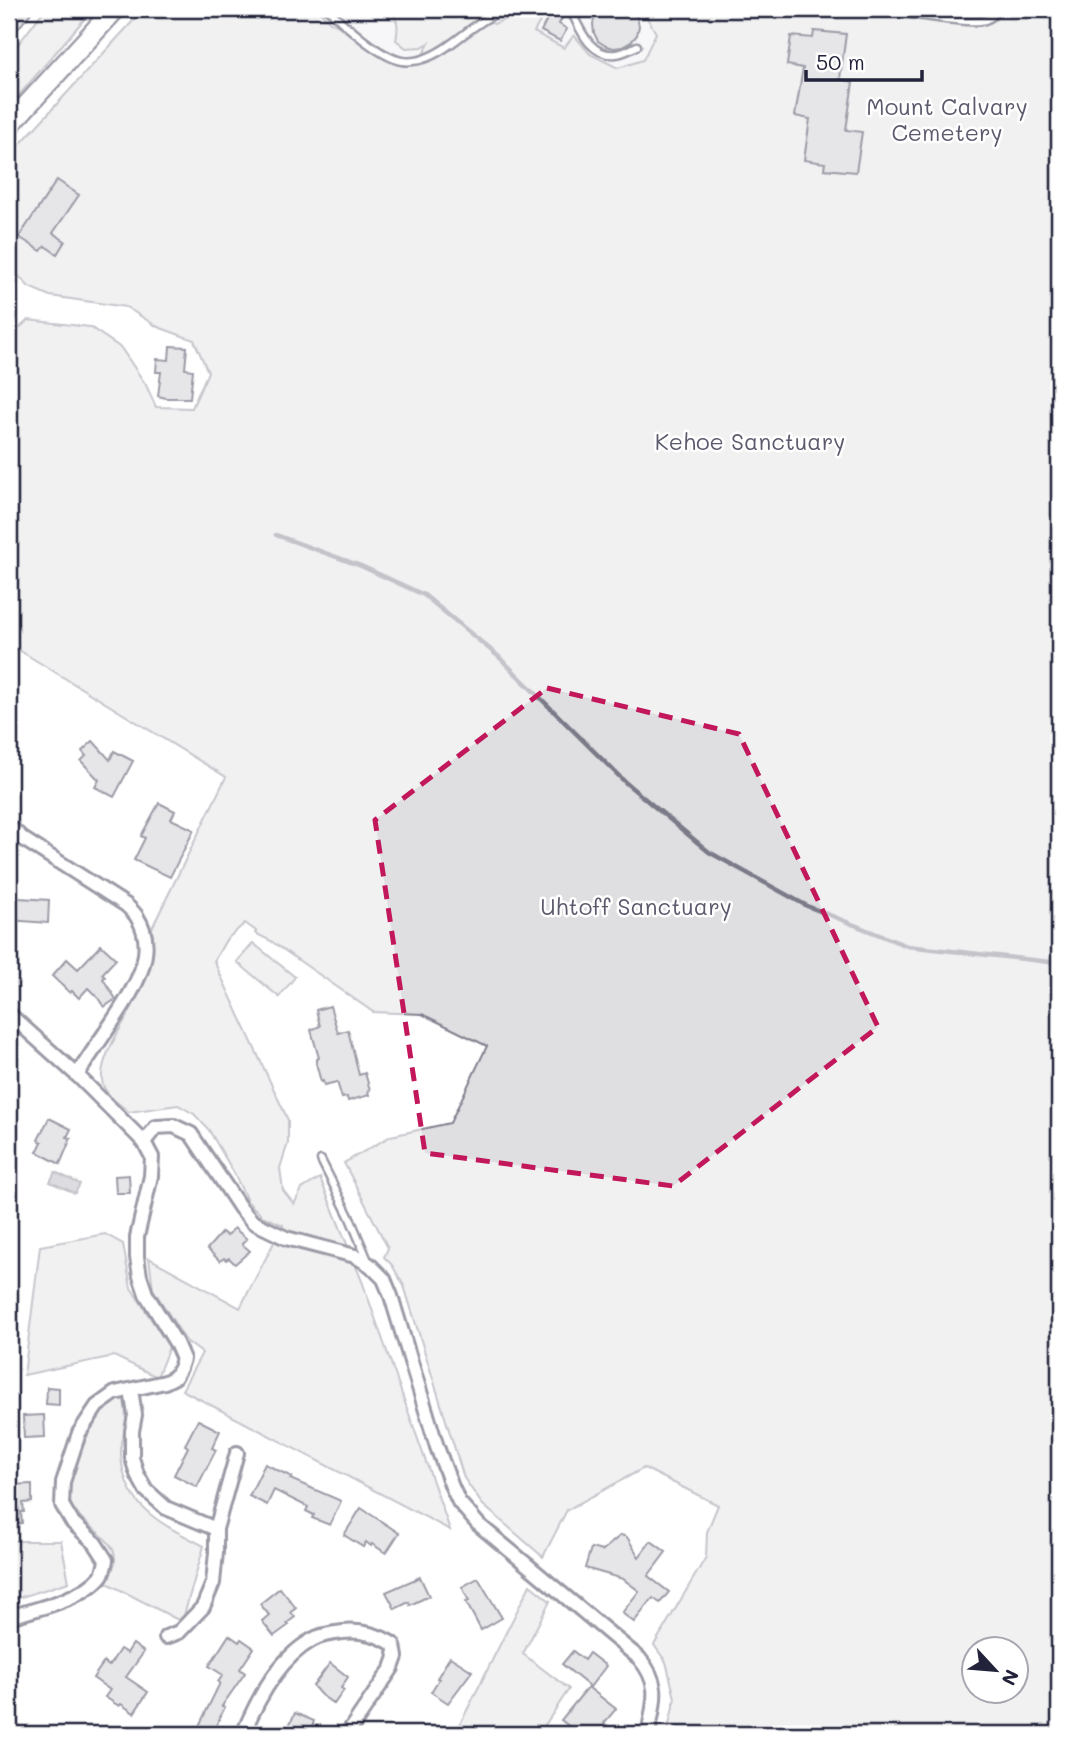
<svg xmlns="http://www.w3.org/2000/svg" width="1068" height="1743" font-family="Mali,sans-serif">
	<rect width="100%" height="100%" fill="#fff"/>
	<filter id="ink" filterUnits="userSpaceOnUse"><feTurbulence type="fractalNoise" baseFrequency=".0143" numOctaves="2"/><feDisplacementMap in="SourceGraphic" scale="14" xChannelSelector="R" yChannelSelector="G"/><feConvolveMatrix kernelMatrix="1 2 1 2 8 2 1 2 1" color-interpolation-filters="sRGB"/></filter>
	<g filter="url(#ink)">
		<!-- built -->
		<g fill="#eeeef1">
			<path d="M303 9H445L418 65Z"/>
			<path d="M463 9H662L642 96Z"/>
		</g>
		<!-- green -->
		<g fill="#dfdfe2" stroke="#80808e" stroke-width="2" fill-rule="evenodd">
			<path d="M45 9H93L9 107V54L10 55Z"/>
			<path d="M144 9H318L330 22 418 65 429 43 422 47 406 48 396 40C399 26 398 19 389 9H480L472 13 494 24 521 13 547 9 534 32 564 48 574 35 590 54 618 68 643 60 656 33 642 9H1059V1734H667L675 1698 666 1662 654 1645 706 1557 707 1532 718 1505 644 1468 567 1510 543 1557 482 1504 464 1478 404 1286 392 1265 384 1257 388 1248 344 1163 391 1136 450 1123 487 1046 422 1014 373 1012 271 941 255 933 256 931 245 923 226 940 214 961 288 1120V1143L280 1168 283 1190 294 1204 302 1189 320 1178 362 1281 450 1530 182 1390 202 1353 186 1341 153 1289 149 1258 240 1308 283 1225 262 1216 247 1201 234 1173 209 1130 194 1114 178 1105 129 1112C120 1104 107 1097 103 1085 96 1062 123 1026 133 1005 139 991 147 975 151 960 154 949 153 939 152 928L226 777 9 644V338L28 320 90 327 121 348 146 385 156 407 192 408 208 372 194 340 158 327 126 307 50 296 29 287 9 266V161L11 154ZM974 1648H1016V1690H974Z"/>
			<path d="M253 943 295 977 279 997 237 962Z"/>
			<path d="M105 1234 123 1244 131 1288 169 1347 157 1377 114 1356 24 1375 40 1246Z"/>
			<path d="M124 1393C124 1402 126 1412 126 1420 125 1432 121 1441 121 1453 123 1508 162 1524 204 1546L182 1622 105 1582C136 1543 87 1533 73 1508 67 1497 68 1487 70 1476L95 1419 101 1410Z"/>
			<path d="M61 1541 69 1582 9 1601V1541Z"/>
			<path d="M530 1585 550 1601 523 1654 569 1689 539 1734H455Z"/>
		</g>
		<!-- water -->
		<path fill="#b4b4bc" stroke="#7a7a88" stroke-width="2" d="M55 1172 80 1184 75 1193 50 1182Z"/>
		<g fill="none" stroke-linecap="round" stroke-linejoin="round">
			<!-- stream -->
			<path stroke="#7a7a88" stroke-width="4.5" d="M276 535 361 566 424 595 498 656 626 783 709 852 807 906 907 946 1059 963"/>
		</g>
		<!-- building -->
		<g fill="#c8c8cf" stroke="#22223b" stroke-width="2">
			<path d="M9 9H34L9 40Z"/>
			<path d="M552 9 564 14 559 24 567 29 560 41 541 31Z"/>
			<path d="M599 9H632L637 17 639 26 637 35 631 42 622 47 614 48 606 46 598 41 594 33 593 24 595 15Z"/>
			<path d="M814 31 846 34 840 79 853 82 846 130 862 132 856 172 824 169 825 163 804 160 810 119 795 116 803 68 787 65 791 36 813 38Z"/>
			<path d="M57 180 79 195 53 233 65 241 57 254 45 246 41 251 19 237Z"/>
			<path d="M170 346 187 347 185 369 193 370 190 398H166L158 396 161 372H156L157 359 169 360Z"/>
			<path d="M93 741 110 760 114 751 133 761 114 797 95 787 99 780 81 761 86 756 82 751Z"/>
			<path d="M159 803 175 811 171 819 194 830 170 877 134 860 145 838 141 836Z"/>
			<path d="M9 894 19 898 49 900 48 923 9 920Z"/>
			<path d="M101 945 116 959 102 974 105 977 103 979 116 999 104 1007 98 998 88 988 79 998 72 991 70 993 52 976 67 959 78 969Z"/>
			<path d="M330 1006 338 1033 348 1030 359 1075 365 1073 370 1090 368 1091 369 1095 348 1101 347 1097 342 1098 337 1082 324 1085 323 1081 321 1082 316 1063 317 1062V1059L319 1058 311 1030 320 1026 316 1010Z"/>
			<path d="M49 1118 71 1129 67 1137 71 1138 60 1164 37 1152 42 1142 38 1140Z"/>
			<path d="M129 1175 130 1193H116L115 1176Z"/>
			<path d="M234 1228 247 1239 242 1244 250 1251 235 1264 229 1258 226 1260 224 1258 220 1261 207 1249 222 1232 227 1236Z"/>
			<path d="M47 1387 59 1388V1405L46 1404Z"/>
			<path d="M44 1415 45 1437 24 1438 23 1416Z"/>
			<path d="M198 1420 220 1431 212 1448 216 1450 197 1487 174 1475 188 1447 185 1445Z"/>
			<path d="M265 1464 292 1477 290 1479 341 1501 330 1525 312 1518 314 1515 306 1511 308 1507 274 1490 267 1505 249 1496Z"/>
			<path d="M32 1484V1502L23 1503 24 1512H21L22 1523 9 1524V1485Z"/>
			<path d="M361 1508 399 1533 386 1553 372 1544 371 1546 366 1542 363 1547 344 1535Z"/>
			<path d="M621 1535 627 1537 639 1557 651 1541 666 1552 648 1576 669 1592 660 1603 653 1598 634 1622 622 1613 639 1591 623 1579 585 1568 591 1548 602 1551Z"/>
			<path d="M420 1577 429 1596 410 1605 409 1602 395 1609 386 1592Z"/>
			<path d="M478 1578 502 1618 481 1630 466 1602 469 1601 462 1587Z"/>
			<path d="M280 1588 296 1608 291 1612 295 1617 287 1623 289 1625 274 1636 262 1621 269 1615 260 1604Z"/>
			<path d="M229 1635 239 1642 241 1639 254 1648 240 1669 245 1673 222 1706 225 1707 212 1734H195L220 1683 218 1682 223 1675 209 1666Z"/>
			<path d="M133 1644 144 1652 126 1677 148 1692 134 1713 121 1704 119 1706 105 1697 110 1690 93 1678 104 1662 109 1666 120 1649 127 1653Z"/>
			<path d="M573 1651 584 1660 589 1653 606 1666 590 1687 562 1664Z"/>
			<path d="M450 1657 472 1671 448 1703 431 1692 439 1679 437 1678Z"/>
			<path d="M330 1663 348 1677 341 1688 344 1690 334 1704 321 1695 313 1686Z"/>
			<path d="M588 1687 616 1709 604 1723 618 1734H579L561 1720Z"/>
			<path d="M295 1713 314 1721 309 1734H285Z"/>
		</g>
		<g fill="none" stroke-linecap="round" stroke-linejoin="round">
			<defs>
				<g id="lane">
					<path d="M328 9C342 23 381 58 402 61 407 62 418 61 423 59 448 51 468 28 491 16 497 13 505 11 511 9"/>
					<path d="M568 9 571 11C580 29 590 57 616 54 623 54 631 49 637 46"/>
					<path d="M855 9H856"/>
					<path d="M890 9C901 14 968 23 980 21 988 20 994 16 997 9"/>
					<path d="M321 1160 350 1218 369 1263"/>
				</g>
				<g id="street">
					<path d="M9 826 23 839 126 905C129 908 134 912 137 917 160 952 132 992 113 1021 101 1039 89 1057 77 1075"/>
					<path d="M9 1014 77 1075 144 1142 152 1157 151 1176 137 1237V1257L140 1276 146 1294 176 1343 183 1359 180 1368 175 1377 165 1382 115 1393 97 1406 79 1433 63 1482 62 1505 72 1522 95 1543 106 1560C105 1566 104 1572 101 1576 83 1599 36 1609 9 1617"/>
					<path d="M144 1142 156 1127 174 1126 191 1134 241 1209 253 1222 286 1238 355 1256 370 1265 384 1279 391 1296 437 1447 452 1487 459 1502 478 1524 639 1658C662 1685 654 1702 648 1734"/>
					<path d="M131 1390 135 1415 132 1431V1458L137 1474 146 1490 166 1508 216 1529"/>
					<path d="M166 1637 179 1632 203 1607 213 1583 216 1552V1529L237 1453"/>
					<path d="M243 1734C257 1700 278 1659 312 1640 320 1635 333 1633 343 1632 361 1630 380 1635 394 1645L396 1657 392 1668 347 1734"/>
				</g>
				<path id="primary" d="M9 125 115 9"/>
			</defs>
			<!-- lane casing -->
			<use href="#lane" stroke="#22223b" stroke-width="11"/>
			<!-- street casing -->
			<use href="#street" stroke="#22223b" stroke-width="18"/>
			<!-- primary casing -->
			<use href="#primary" stroke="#22223b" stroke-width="24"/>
			<!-- path -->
			<path stroke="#22223b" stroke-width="2.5" stroke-dasharray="7 5" stroke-linecap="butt" d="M1059 1001H1057L1054 1013 1059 1016"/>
			<!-- lane -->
			<use href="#lane" stroke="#fff" stroke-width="6"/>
			<!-- street -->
			<use href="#street" stroke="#fff" stroke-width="12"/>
			<!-- primary -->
			<use href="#primary" stroke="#fff" stroke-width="19"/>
		</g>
	</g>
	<!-- marked area -->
	<path d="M0 0H1068V1743H0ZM547 688 739 734 878 1027 673 1186 425 1153 375 820Z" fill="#fff" fill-opacity=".55" fill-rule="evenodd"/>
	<path fill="none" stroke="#c2185b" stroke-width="5" stroke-dasharray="14 9" stroke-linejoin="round" d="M547 688 739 734 878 1027 673 1186 425 1153 375 820Z"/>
	<g text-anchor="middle" stroke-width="5" stroke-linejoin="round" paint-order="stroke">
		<!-- park labels -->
		<g font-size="23" fill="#5b5b6d" stroke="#fff">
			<text x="947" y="115">Mount Calvary<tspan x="947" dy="26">Cemetery</tspan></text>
			<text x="750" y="450">Kehoe Sanctuary</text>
			<text x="636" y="915">Uhtoff Sanctuary</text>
		</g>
	</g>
	<!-- margin -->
	<rect width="1068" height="1743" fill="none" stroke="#fff" stroke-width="35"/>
	<rect x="18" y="18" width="1033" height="1708" fill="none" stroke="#22223b" stroke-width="2.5" filter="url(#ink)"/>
	<!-- north arrow -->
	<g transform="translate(995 1670) rotate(116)"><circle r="33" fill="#ffffff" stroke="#a7a7b1" stroke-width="2"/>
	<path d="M0-5L12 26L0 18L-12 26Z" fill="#22223b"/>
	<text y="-10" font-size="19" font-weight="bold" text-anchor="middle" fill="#22223b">N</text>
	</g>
	<!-- scale -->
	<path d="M806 70v10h116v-10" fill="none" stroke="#22223b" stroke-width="3.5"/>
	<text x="816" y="70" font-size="21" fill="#22223b" stroke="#ffffff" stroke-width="5" paint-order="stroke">50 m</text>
</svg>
